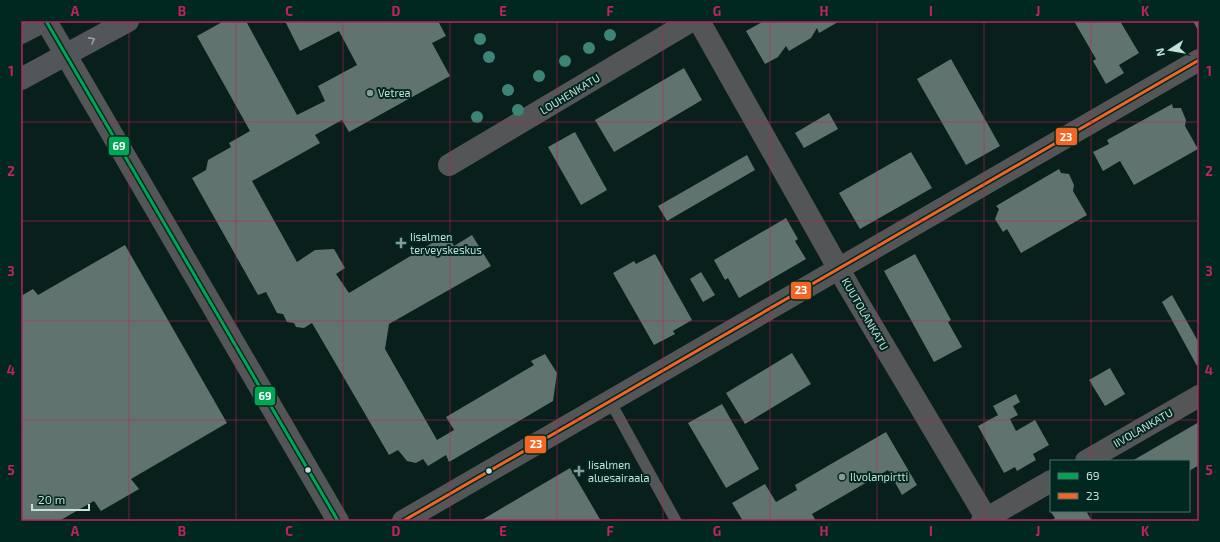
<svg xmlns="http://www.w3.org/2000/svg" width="1220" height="542" font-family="'Exo 2',sans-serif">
	<rect width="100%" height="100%" fill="#091f1b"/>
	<!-- building -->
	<g fill="#60736f">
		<path d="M224 21H246L297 115 325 101 318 86 357 65 339 31 300 51 285 21H438L446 36 432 43 450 76 349 132 342 120 315 135 320 143 252 181 297 262 315 250 334 249 345 268 336 274 349 293 447 234 454 246 472 235 491 266 389 324 385 349 437 440 454 430 446 417 534 365 531 361 545 354 557 373 553 401 449 462 446 455 428 466 423 459 416 463 407 461 398 450 389 455 312 323 304 328 296 327 294 323 287 322 283 314 277 313 266 292 258 295 192 178 206 170 208 160 231 147 229 143 250 131 197 36Z"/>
		<path d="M764 21H837L838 22 819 33 817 28 811 38 789 51 786 46 778 57 765 64 746 31Z"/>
		<path d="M1074 21H1120L1139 53 1119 65 1124 73 1106 84 1093 61 1096 59Z"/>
		<path d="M1193 21H1199V29L1198 30Z"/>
		<path d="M951 59 1000 146 966 165 917 79Z"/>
		<path d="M684 68 702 100 614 152 595 120Z"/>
		<path d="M1172 104 1173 108H1181L1186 120 1185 126 1198 149 1134 185 1120 161 1103 171 1093 152 1109 144 1107 140Z"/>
		<path d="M829 113 838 129 804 148 795 133Z"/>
		<path d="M575 132 607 190 581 205 548 147Z"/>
		<path d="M911 152 932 188 860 229 839 193Z"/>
		<path d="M747 155 755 170 667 221 658 206Z"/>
		<path d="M1059 169 1061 173 1069 174 1074 185 1073 191 1087 215 1021 253 1007 229 1003 232 995 219 999 209 996 206Z"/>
		<path d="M786 218 798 239 795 241 806 259 739 298 728 278 725 280 714 260Z"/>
		<path d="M125 245 227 423 131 479 139 489 101 511 94 501 59 521H21V296L33 289 38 295Z"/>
		<path d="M655 254 692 320 673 331 675 334 654 345 613 273 634 261 636 264Z"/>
		<path d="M915 254 951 320 948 322 962 347 934 362 884 271Z"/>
		<path d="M701 272 715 295 703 302 690 279Z"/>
		<path d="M1172 295 1199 343V365L1197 366 1162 302Z"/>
		<path d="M792 353 811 384 745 424 726 393Z"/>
		<path d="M1110 368 1125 394 1105 406 1089 380Z"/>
		<path d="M1016 394 1020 402 1013 406 1018 415 1010 419 1016 431 1035 420 1049 445 1033 454 1036 460 1017 471 1015 467 1004 473 978 426 998 415 993 406Z"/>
		<path d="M722 404 759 469 726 488 688 423Z"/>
		<path d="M1199 422V465L1189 471V461H1132Z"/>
		<path d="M886 432 917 485 902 495 888 470 812 514 816 521H743L732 503 765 484 776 502 797 490 795 485Z"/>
		<path d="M570 468 601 521H480Z"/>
		<path d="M1050 511H1086L1092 521H1051L1055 518Z"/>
	</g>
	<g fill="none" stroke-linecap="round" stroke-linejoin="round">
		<!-- lane -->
		<path stroke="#535557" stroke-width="11" d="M610 401 676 521"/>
		<!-- street -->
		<g stroke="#535557" stroke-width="22">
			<path d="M46 21 338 521"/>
			<path d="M699 21 849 287 988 521"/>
			<path d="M449 165 691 21"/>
			<path d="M1086 461 1199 396"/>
			<path d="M403 521 1199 60"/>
			<path d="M982 521 1051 481"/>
		</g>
		<!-- secondary -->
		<g stroke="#525659" stroke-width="22">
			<path d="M21 33 44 21"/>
			<path d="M21 79 128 21"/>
		</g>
		<defs>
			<path id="bus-1" d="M46 21 338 521"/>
			<path id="bus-2" d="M403 521 1199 60"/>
		</defs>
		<!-- bus-1 casing -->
		<use href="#bus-1" stroke="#002821" stroke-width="6"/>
		<!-- bus-2 casing -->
		<use href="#bus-2" stroke="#002821" stroke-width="6"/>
		<!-- bus-1 -->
		<use href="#bus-1" stroke="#00a651" stroke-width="3"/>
		<!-- bus-2 -->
		<use href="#bus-2" stroke="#f26522" stroke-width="3"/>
	</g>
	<!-- trees -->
	<g fill="#3c8476">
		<circle cx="610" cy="35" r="6"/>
		<circle cx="480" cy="39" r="6"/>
		<circle cx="589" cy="48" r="6"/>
		<circle cx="489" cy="57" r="6"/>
		<circle cx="565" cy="61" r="6"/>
		<circle cx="539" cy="76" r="6"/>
		<circle cx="508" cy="90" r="6"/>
		<circle cx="518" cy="110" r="6"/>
		<circle cx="477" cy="117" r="6"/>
	</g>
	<!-- one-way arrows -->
	<defs><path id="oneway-chevron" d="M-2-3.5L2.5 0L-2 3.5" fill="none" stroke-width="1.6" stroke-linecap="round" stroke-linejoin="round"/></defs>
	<use stroke="#94a19f" href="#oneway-chevron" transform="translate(92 40) rotate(-28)"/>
	<!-- grid -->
	<path fill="none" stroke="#c22261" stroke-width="1" stroke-opacity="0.55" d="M129 21V521M236 21V521M343 21V521M450 21V521M557 21V521M663 21V521M770 21V521M877 21V521M984 21V521M1091 21V461M21 122H1199M21 221H1199M21 321H1199M21 420H1199M1091 511V521"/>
	<!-- markers -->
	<g fill="#869c96" stroke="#002821" stroke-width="1.5">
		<circle cx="370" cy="93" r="4"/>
		<path d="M399 237h4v4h4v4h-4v4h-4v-4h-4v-4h4z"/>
		<path d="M577 465h4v4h4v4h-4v4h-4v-4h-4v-4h4z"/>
		<circle cx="842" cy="477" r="4"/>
	</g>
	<g fill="#cadfd9" stroke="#002821" stroke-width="1.5">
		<circle cx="308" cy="470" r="3.5"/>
		<circle cx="489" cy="471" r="3.5"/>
	</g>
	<g text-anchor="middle" stroke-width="4" stroke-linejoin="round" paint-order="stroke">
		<!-- poi labels -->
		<g font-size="11" fill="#cadfd9" stroke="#002821" text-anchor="start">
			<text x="378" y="97">Vetrea</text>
			<text x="410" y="241">Iisalmen<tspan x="410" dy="13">terveyskeskus</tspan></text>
			<text x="588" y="469">Iisalmen<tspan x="588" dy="13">aluesairaala</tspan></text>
			<text x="850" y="481">Ilvolanpirtti</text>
		</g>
		<!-- street labels -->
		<g font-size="11" fill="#cadfd9" stroke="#002821">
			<text transform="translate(570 94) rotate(-31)" y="4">LOUHENKATU</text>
			<text transform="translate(865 314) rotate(60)" y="4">KUUTOLANKATU</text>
			<text transform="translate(1143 428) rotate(-30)" y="4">IIVOLANKATU</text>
		</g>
	</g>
	<g stroke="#002821" stroke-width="1.5">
		<rect x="1055" y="127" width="23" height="19" rx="4" fill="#f26522"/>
		<rect x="108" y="136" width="22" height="20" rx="4" fill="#00a651"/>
		<rect x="790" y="281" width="22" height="19" rx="4" fill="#f26522"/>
		<rect x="254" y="386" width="22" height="20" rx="4" fill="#00a651"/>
		<rect x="524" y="435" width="23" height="19" rx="4" fill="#f26522"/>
	</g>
	<g font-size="11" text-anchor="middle" font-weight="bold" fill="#fff">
		<text x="1066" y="141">23</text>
		<text x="119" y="150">69</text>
		<text x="801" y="294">23</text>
		<text x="265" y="400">69</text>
		<text x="536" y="448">23</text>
	</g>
	<!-- border -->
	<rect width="1220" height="542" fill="none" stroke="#002821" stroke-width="44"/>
	<!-- legend -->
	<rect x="1050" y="460" width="140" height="52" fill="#002821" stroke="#51716b"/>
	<rect x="1058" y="473" width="20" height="6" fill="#00a651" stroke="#51716b"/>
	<text x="1086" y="480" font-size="12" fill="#cadfd9">69</text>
	<rect x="1058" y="493" width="20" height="6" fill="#f26522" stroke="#51716b"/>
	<text x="1086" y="500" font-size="12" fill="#cadfd9">23</text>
	<!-- north arrow -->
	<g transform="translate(1170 50) rotate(258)" stroke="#002821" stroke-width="3" paint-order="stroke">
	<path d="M0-3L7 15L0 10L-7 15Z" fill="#cadfd9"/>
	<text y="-6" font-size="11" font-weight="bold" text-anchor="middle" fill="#cadfd9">N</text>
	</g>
	<!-- scale -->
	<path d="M32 504v6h57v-6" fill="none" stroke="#cadfd9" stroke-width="2"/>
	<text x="38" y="504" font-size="12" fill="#cadfd9" stroke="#002821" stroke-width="3" paint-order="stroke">20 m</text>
	<rect x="22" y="22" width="1176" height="498" fill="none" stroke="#c22261" stroke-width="1.5"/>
	<g font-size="13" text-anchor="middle" font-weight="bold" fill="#c22261">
		<text x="75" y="16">A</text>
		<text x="182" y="16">B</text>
		<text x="289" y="16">C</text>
		<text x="396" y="16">D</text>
		<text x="503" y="16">E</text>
		<text x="610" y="16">F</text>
		<text x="717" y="16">G</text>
		<text x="824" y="16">H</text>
		<text x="931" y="16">I</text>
		<text x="1038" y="16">J</text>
		<text x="1145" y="16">K</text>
		<text x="11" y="76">1</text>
		<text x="1209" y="76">1</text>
		<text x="11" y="176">2</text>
		<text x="1209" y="176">2</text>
		<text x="11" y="276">3</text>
		<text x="1209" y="276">3</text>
		<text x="11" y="375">4</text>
		<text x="1209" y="375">4</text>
		<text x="11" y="475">5</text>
		<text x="1209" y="475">5</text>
		<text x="75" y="536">A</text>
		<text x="182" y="536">B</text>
		<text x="289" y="536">C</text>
		<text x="396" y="536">D</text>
		<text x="503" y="536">E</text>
		<text x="610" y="536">F</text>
		<text x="717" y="536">G</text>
		<text x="824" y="536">H</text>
		<text x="931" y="536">I</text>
		<text x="1038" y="536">J</text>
		<text x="1145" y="536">K</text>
	</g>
</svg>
